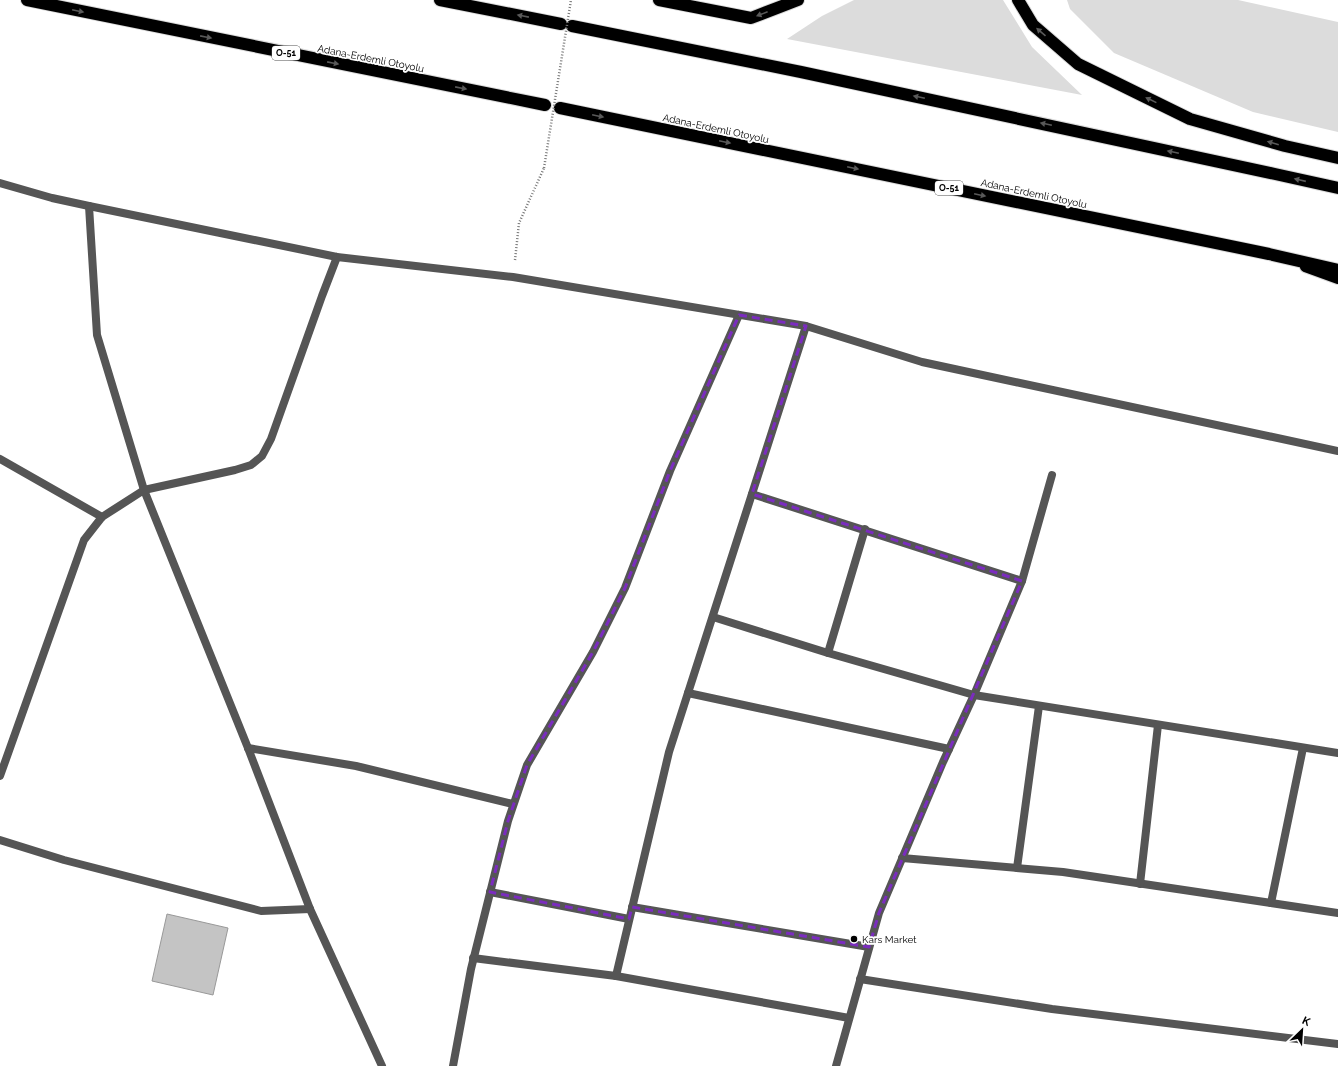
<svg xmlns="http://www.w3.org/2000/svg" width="1338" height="1066" font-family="Raleway,sans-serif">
	<rect width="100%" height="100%" fill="#fff"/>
	<!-- green -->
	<g fill="#dcdcdc">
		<path d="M854 0H1003L1032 47 1082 95 787 39 822 16Z"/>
		<path d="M1067 0H1238L1338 22V132L1253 112 1114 53 1070 9Z"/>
	</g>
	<!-- building -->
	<path fill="#c4c4c4" stroke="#999" d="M167 914 228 928 213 995 152 981Z"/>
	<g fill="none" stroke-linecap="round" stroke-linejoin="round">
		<defs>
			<path id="primary" d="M1305 267 1338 279"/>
			<g id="motorway">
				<path d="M27 0 545 105"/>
				<path d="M440 0 561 24"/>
				<path d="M659 0 751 18 798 0"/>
				<path d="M1018 0 1033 25 1078 64 1190 119 1285 146 1338 158"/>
				<path d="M572 26 801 72 1275 174 1338 188"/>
				<path d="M560 108 1269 254 1338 270"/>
			</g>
		</defs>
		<!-- primary casing -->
		<use href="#primary" stroke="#dbdbdb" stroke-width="12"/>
		<!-- motorway casing -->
		<use href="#motorway" stroke="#dbdbdb" stroke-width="14"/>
		<!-- path -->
		<path stroke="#777" stroke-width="2.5" stroke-dasharray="1 2" stroke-linecap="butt" d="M515 260 519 223 544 168"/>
		<!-- minor -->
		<g stroke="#555" stroke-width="8">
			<path d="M0 183 52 198 89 206 337 257 513 277 806 326 922 362 1338 451"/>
			<path d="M89 206 97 335 144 490 248 748 310 909 382 1066"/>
			<path d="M0 459 102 517"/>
			<path d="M752 494 1022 581"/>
			<path d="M713 617 828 653 974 695 1338 753"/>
			<path d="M828 653 865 529"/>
			<path d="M688 693 949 749"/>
			<path d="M248 748 356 766 513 804"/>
			<path d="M0 776 84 540 102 517 144 490 235 470 251 465 262 456 271 439 322 296 337 257"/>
			<path d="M0 840 64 860 261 911 310 909"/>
			<path d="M902 858 1063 872 1338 913"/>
			<path d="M1017 868 1039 706"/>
			<path d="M1140 884 1158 725"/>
			<path d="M490 892 629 919"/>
			<path d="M1271 903 1303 748"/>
			<path d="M632 907 869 947"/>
			<path d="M473 958 616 976 849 1018"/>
			<path d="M616 976 669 752 806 326"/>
			<path d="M860 979 1052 1009 1338 1044"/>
			<path d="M453 1066 471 969 508 821 527 765 593 652 625 588 670 471 739 315"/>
			<path d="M836 1066 879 913 943 762 974 695 1022 581 1052 475"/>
		</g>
		<!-- primary -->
		<use href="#primary" stroke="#000" stroke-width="10"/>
		<!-- motorway -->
		<use href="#motorway" stroke="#000" stroke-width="12"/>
		<!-- path-bridge -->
		<path stroke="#777" stroke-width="2.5" stroke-dasharray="1 2" stroke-linecap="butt" d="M544 168 571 0"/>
	</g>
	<!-- one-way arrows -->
	<defs><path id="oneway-solid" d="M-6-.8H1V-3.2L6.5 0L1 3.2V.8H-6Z"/></defs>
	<g fill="#595959">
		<use href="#oneway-solid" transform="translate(78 11) rotate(12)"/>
		<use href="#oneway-solid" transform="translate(762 14) rotate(159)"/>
		<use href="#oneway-solid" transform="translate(523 16) rotate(-169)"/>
		<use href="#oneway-solid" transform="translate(1041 32) rotate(-139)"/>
		<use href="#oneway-solid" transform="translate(206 37) rotate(11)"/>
		<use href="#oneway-solid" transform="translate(333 63) rotate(11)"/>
		<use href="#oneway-solid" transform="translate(461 88) rotate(11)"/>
		<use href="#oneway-solid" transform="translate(919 97) rotate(-168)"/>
		<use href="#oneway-solid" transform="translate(1151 100) rotate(-154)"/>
		<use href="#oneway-solid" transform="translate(598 116) rotate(12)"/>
		<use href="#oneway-solid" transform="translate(1046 124) rotate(-168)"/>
		<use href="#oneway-solid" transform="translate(725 142) rotate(12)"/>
		<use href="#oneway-solid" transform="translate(1273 143) rotate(-164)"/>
		<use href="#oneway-solid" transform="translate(1173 152) rotate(-168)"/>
		<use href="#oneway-solid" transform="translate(853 168) rotate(12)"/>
		<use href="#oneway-solid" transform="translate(1300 180) rotate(-167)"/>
		<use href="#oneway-solid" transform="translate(980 195) rotate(12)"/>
	</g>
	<!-- marked area -->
	<path fill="none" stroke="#7b2cbf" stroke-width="3" stroke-dasharray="8 5" stroke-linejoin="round" d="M739 315 806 326 752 494 1022 581 879 913 869 947 632 907 629 919 490 892 508 821 527 765 593 652 625 588 670 471Z"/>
	<!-- markers -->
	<circle fill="#000" stroke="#fff" stroke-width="1.5" cx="854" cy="939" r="4"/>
	<g text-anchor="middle" stroke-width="3.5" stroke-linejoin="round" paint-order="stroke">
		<!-- shield labels -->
		<g fill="#fff" stroke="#4c4c4c" stroke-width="1">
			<rect x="272" y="46" width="28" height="14" rx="3"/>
			<rect x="935" y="181" width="28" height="14" rx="3"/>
		</g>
		<g font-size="9" font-weight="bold" fill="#000">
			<text x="286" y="56">O-51</text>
			<text x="949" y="191">O-51</text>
		</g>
		<!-- street labels -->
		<g font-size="10" fill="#000" stroke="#fff">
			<text transform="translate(371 58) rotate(11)" y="4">Adana-Erdemli Otoyolu</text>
			<text transform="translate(716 128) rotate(12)" y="4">Adana-Erdemli Otoyolu</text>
			<text transform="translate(1034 193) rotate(12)" y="4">Adana-Erdemli Otoyolu</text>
		</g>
		<!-- poi labels -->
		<g font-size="10" fill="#000" stroke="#fff" text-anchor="start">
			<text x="862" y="943">Kars Market</text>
		</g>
	</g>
	<!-- north arrow -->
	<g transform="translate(1302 1030) rotate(25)" stroke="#ffffff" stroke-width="3" paint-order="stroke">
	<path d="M0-3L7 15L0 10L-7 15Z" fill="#000000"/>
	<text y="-6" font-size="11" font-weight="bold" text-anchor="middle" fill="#000000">K</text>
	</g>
</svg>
